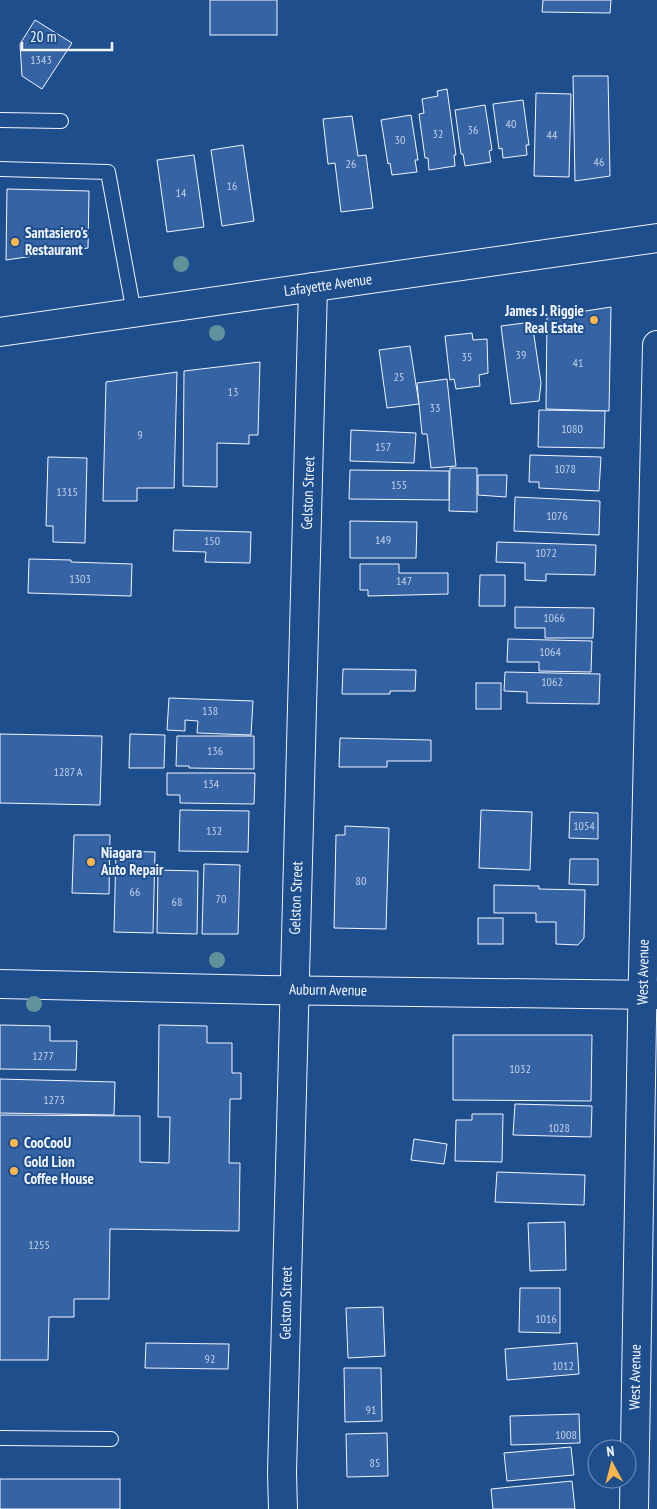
<svg xmlns="http://www.w3.org/2000/svg" width="657" height="1509" font-family="'PT Sans Narrow',sans-serif">
	<rect width="100%" height="100%" fill="#1f4e8c"/>
	<!-- building -->
	<g fill="#3563a3" stroke="#f2f6ff">
		<rect x="210" y="0" width="67" height="35"/>
		<path d="M543 0H611L610 13 542 12Z"/>
		<path d="M35 20 72 43 42 89 22 76 20 44Z"/>
		<path d="M573 76H608L610 176 575 181Z"/>
		<path d="M447 89 456 155H454L455 166 429 170 428 158H425L419 114 424 113 422 99 438 96 437 91Z"/>
		<path d="M536 93 571 94 569 177 534 176Z"/>
		<path d="M523 100 529 145H526L527 155 503 158 502 148 499 149 493 104Z"/>
		<path d="M485 105 492 150 489 151 491 162 465 166 463 154H461L455 110Z"/>
		<path d="M411 115 418 160H415L417 172 392 175 390 163 388 164 381 120Z"/>
		<path d="M352 116 358 156 366 155 373 208 341 212 335 163 328 164 323 119Z"/>
		<path d="M243 145 254 221 222 226 211 150Z"/>
		<path d="M194 155 204 227 167 232 157 160Z"/>
		<path d="M7 189 89 191 88 248 6 260Z"/>
		<path d="M611 307 609 411 546 409 547 317Z"/>
		<path d="M532 322 541 383 539 401 511 404 501 326Z"/>
		<path d="M472 333 473 340 487 339 488 373 479 375 480 386 456 389 454 379 450 380 445 336Z"/>
		<path d="M410 346 419 404 387 408 379 350Z"/>
		<path d="M260 362 258 435H249V444L217 443V487L183 486 184 371Z"/>
		<path d="M177 372 174 488H137V501H103L106 382Z"/>
		<path d="M447 379 456 466 431 468 427 434H422L417 383Z"/>
		<path d="M539 410 605 411 604 448 538 447Z"/>
		<path d="M351 430 416 433 414 463 350 461Z"/>
		<path d="M530 455 601 457 599 491 539 488V482H529Z"/>
		<path d="M48 457 87 458 85 543 53 542V526H46Z"/>
		<path d="M450 468H477V512L449 511Z"/>
		<path d="M350 470 449 471V500L349 499Z"/>
		<path d="M478 475H507L506 497 478 495Z"/>
		<path d="M515 497 600 501 599 535 514 531Z"/>
		<path d="M350 521 417 522 416 558H350Z"/>
		<path d="M174 530 251 532 250 563 205 562 206 552 173 551Z"/>
		<path d="M497 542 596 545 595 575 546 574V581L525 580V563L496 562Z"/>
		<path d="M29 559 71 560V562L132 564 131 596 28 593Z"/>
		<path d="M360 564H399V573H448V594L368 596V590H360Z"/>
		<path d="M480 575H505V606H479Z"/>
		<path d="M515 607 594 608 593 638H545V628H515Z"/>
		<path d="M508 639 592 641 591 672 539 671V662H507Z"/>
		<path d="M343 669 416 670 415 691H390V694H342Z"/>
		<path d="M505 672 600 674 599 704 527 703V692L504 691Z"/>
		<rect x="476" y="683" width="25" height="26"/>
		<path d="M169 698 253 701 251 735 197 733 198 721 185 720V731L167 730Z"/>
		<path d="M0 734 102 736 100 805 0 803Z"/>
		<path d="M130 734 165 735 164 768H129Z"/>
		<path d="M177 736H254V769L189 768V766H176Z"/>
		<path d="M340 738 431 740V761H387V767H339Z"/>
		<path d="M167 773H255L254 804 180 803V795H167Z"/>
		<path d="M180 810 249 811 248 852 179 851Z"/>
		<path d="M481 810 532 812 530 870 479 868Z"/>
		<path d="M570 812 598 813V839L569 838Z"/>
		<path d="M345 826 389 828 386 929 334 928 336 835H345Z"/>
		<path d="M74 835H110L109 894 72 893Z"/>
		<path d="M116 851 155 852 153 933 114 932Z"/>
		<path d="M570 859H598V885L569 884Z"/>
		<path d="M204 864 240 865 238 934H202Z"/>
		<path d="M158 870 198 871 197 934 157 933Z"/>
		<path d="M494 885 539 886V889L585 890 584 938 578 945 556 944V922H536V913H494Z"/>
		<rect x="478" y="918" width="25" height="26"/>
		<path d="M0 1025 50 1026V1041H77L76 1070 0 1069Z"/>
		<path d="M159 1025 207 1026V1043H232V1073H241V1099H230L229 1163H240L239 1231 110 1229 109 1299H74V1317H49L48 1360H0V1115L140 1116V1162L169 1163 170 1117H158Z"/>
		<path d="M453 1035H592L591 1101 453 1100Z"/>
		<path d="M0 1079 115 1082 114 1115 0 1113Z"/>
		<path d="M515 1104 592 1106 591 1137 513 1135Z"/>
		<path d="M472 1114H503L502 1162 455 1161 456 1120H472Z"/>
		<path d="M414 1139 447 1144 444 1164 411 1160Z"/>
		<path d="M497 1172 585 1175 584 1205 495 1202Z"/>
		<path d="M565 1222 566 1270 530 1271 528 1223Z"/>
		<path d="M520 1288H560V1333L519 1332Z"/>
		<path d="M383 1307 385 1356 348 1358 346 1308Z"/>
		<path d="M146 1343 229 1344 228 1369 145 1368Z"/>
		<path d="M577 1343 579 1374 507 1380 505 1349Z"/>
		<path d="M344 1368H381L382 1421 345 1422Z"/>
		<path d="M579 1414 580 1443 511 1445 510 1416Z"/>
		<path d="M387 1433 388 1476 347 1477 346 1434Z"/>
		<path d="M571 1447 574 1475 507 1481 504 1453Z"/>
		<rect x="0" y="1479" width="120" height="30"/>
		<path d="M572 1481 575 1509H493L491 1489Z"/>
	</g>
	<g fill="none" stroke-linecap="round" stroke-linejoin="round">
		<defs>
			<g id="service">
				<path d="M0 120 61 121"/>
				<path d="M0 169 108 172 134 313"/>
				<path d="M0 1438 111 1439"/>
			</g>
			<g id="minor">
				<path d="M0 332 657 238"/>
				<path d="M0 984 264 990 657 995"/>
				<path d="M283 1509 282 1473 313 287"/>
				<path d="M634 1509 642 1019 657 345"/>
			</g>
		</defs>
		<!-- service casing -->
		<use href="#service" stroke="#f2f6ff" stroke-width="16"/>
		<!-- minor casing -->
		<use href="#minor" stroke="#f2f6ff" stroke-width="30"/>
		<!-- service -->
		<use href="#service" stroke="#1f4e8c" stroke-width="14"/>
		<!-- minor -->
		<use href="#minor" stroke="#1f4e8c" stroke-width="28"/>
	</g>
	<!-- trees -->
	<g fill="#61919a">
		<circle cx="181" cy="264" r="8"/>
		<circle cx="217" cy="333" r="8"/>
		<circle cx="217" cy="960" r="8"/>
		<circle cx="34" cy="1004" r="8"/>
	</g>
	<!-- markers -->
	<g fill="#ffb74d" stroke="#1f4e8c" stroke-width="2">
		<circle cx="15" cy="242" r="5"/>
		<circle cx="594" cy="320" r="5"/>
		<circle cx="91" cy="862" r="5"/>
		<circle cx="14" cy="1143" r="5"/>
		<circle cx="14" cy="1171" r="5"/>
	</g>
	<g text-anchor="middle" stroke-width="4" stroke-linejoin="round" paint-order="stroke">
		<!-- number labels -->
		<g font-size="12" fill="#c3d1e8">
			<text x="41" y="64">1343</text>
			<text x="511" y="128">40</text>
			<text x="473" y="134">36</text>
			<text x="438" y="138">32</text>
			<text x="552" y="139">44</text>
			<text x="400" y="144">30</text>
			<text x="599" y="166">46</text>
			<text x="351" y="168">26</text>
			<text x="232" y="190">16</text>
			<text x="181" y="197">14</text>
			<text x="521" y="359">39</text>
			<text x="467" y="361">35</text>
			<text x="578" y="367">41</text>
			<text x="399" y="381">25</text>
			<text x="233" y="396">13</text>
			<text x="435" y="412">33</text>
			<text x="572" y="433">1080</text>
			<text x="140" y="439">9</text>
			<text x="383" y="451">157</text>
			<text x="565" y="473">1078</text>
			<text x="399" y="489">155</text>
			<text x="67" y="496">1315</text>
			<text x="557" y="520">1076</text>
			<text x="383" y="544">149</text>
			<text x="212" y="545">150</text>
			<text x="546" y="557">1072</text>
			<text x="80" y="583">1303</text>
			<text x="404" y="585">147</text>
			<text x="554" y="622">1066</text>
			<text x="550" y="656">1064</text>
			<text x="552" y="686">1062</text>
			<text x="210" y="715">138</text>
			<text x="215" y="755">136</text>
			<text x="68" y="776">1287 A</text>
			<text x="211" y="788">134</text>
			<text x="584" y="830">1054</text>
			<text x="214" y="835">132</text>
			<text x="361" y="885">80</text>
			<text x="135" y="896">66</text>
			<text x="221" y="903">70</text>
			<text x="177" y="906">68</text>
			<text x="43" y="1060">1277</text>
			<text x="520" y="1073">1032</text>
			<text x="54" y="1104">1273</text>
			<text x="559" y="1132">1028</text>
			<text x="39" y="1249">1255</text>
			<text x="546" y="1323">1016</text>
			<text x="210" y="1363">92</text>
			<text x="563" y="1370">1012</text>
			<text x="371" y="1414">91</text>
			<text x="566" y="1439">1008</text>
			<text x="375" y="1467">85</text>
		</g>
		<!-- poi labels -->
		<g font-size="15" font-weight="bold" fill="#f2f6ff" stroke="#1f4e8c" text-anchor="start">
			<text x="25" y="238">Santasiero's<tspan x="25" dy="17">Restaurant</tspan></text>
			<text x="584" y="316" text-anchor="end">James J. Riggie<tspan x="584" dy="17">Real Estate</tspan></text>
			<text x="101" y="858">Niagara<tspan x="101" dy="17">Auto Repair</tspan></text>
			<text x="24" y="1148">CooCooU</text>
			<text x="24" y="1167">Gold Lion<tspan x="24" dy="17">Coffee House</tspan></text>
		</g>
		<!-- street labels -->
		<g font-size="15" fill="#f2f6ff" stroke="#1f4e8c">
			<text transform="translate(328 285) rotate(-8)" y="5">Lafayette Avenue</text>
			<text transform="translate(308 493) rotate(-88)" y="5">Gelston Street</text>
			<text transform="translate(296 898) rotate(-88)" y="5">Gelston Street</text>
			<text transform="translate(643 972) rotate(-89)" y="5">West Avenue</text>
			<text transform="translate(328 990) rotate(1)" y="5">Auburn Avenue</text>
			<text transform="translate(286 1303) rotate(-89)" y="5">Gelston Street</text>
			<text transform="translate(635 1377) rotate(-89)" y="5">West Avenue</text>
		</g>
	</g>
	<!-- north arrow -->
	<g transform="translate(612 1464) rotate(353)"><circle r="24" fill="#1f4e8c" stroke="#7391ba"/>
	<path d="M0-4L9 19L0 12L-9 19Z" fill="#ffb74d"/>
	<text y="-8" font-size="14" font-weight="bold" text-anchor="middle" fill="#f2f6ff">N</text>
	</g>
	<!-- scale -->
	<path d="M22 42v8h90v-8" fill="none" stroke="#f2f6ff" stroke-width="2.5"/>
	<text x="30" y="42" font-size="15" fill="#f2f6ff" stroke="#1f4e8c" stroke-width="4" paint-order="stroke">20 m</text>
</svg>
